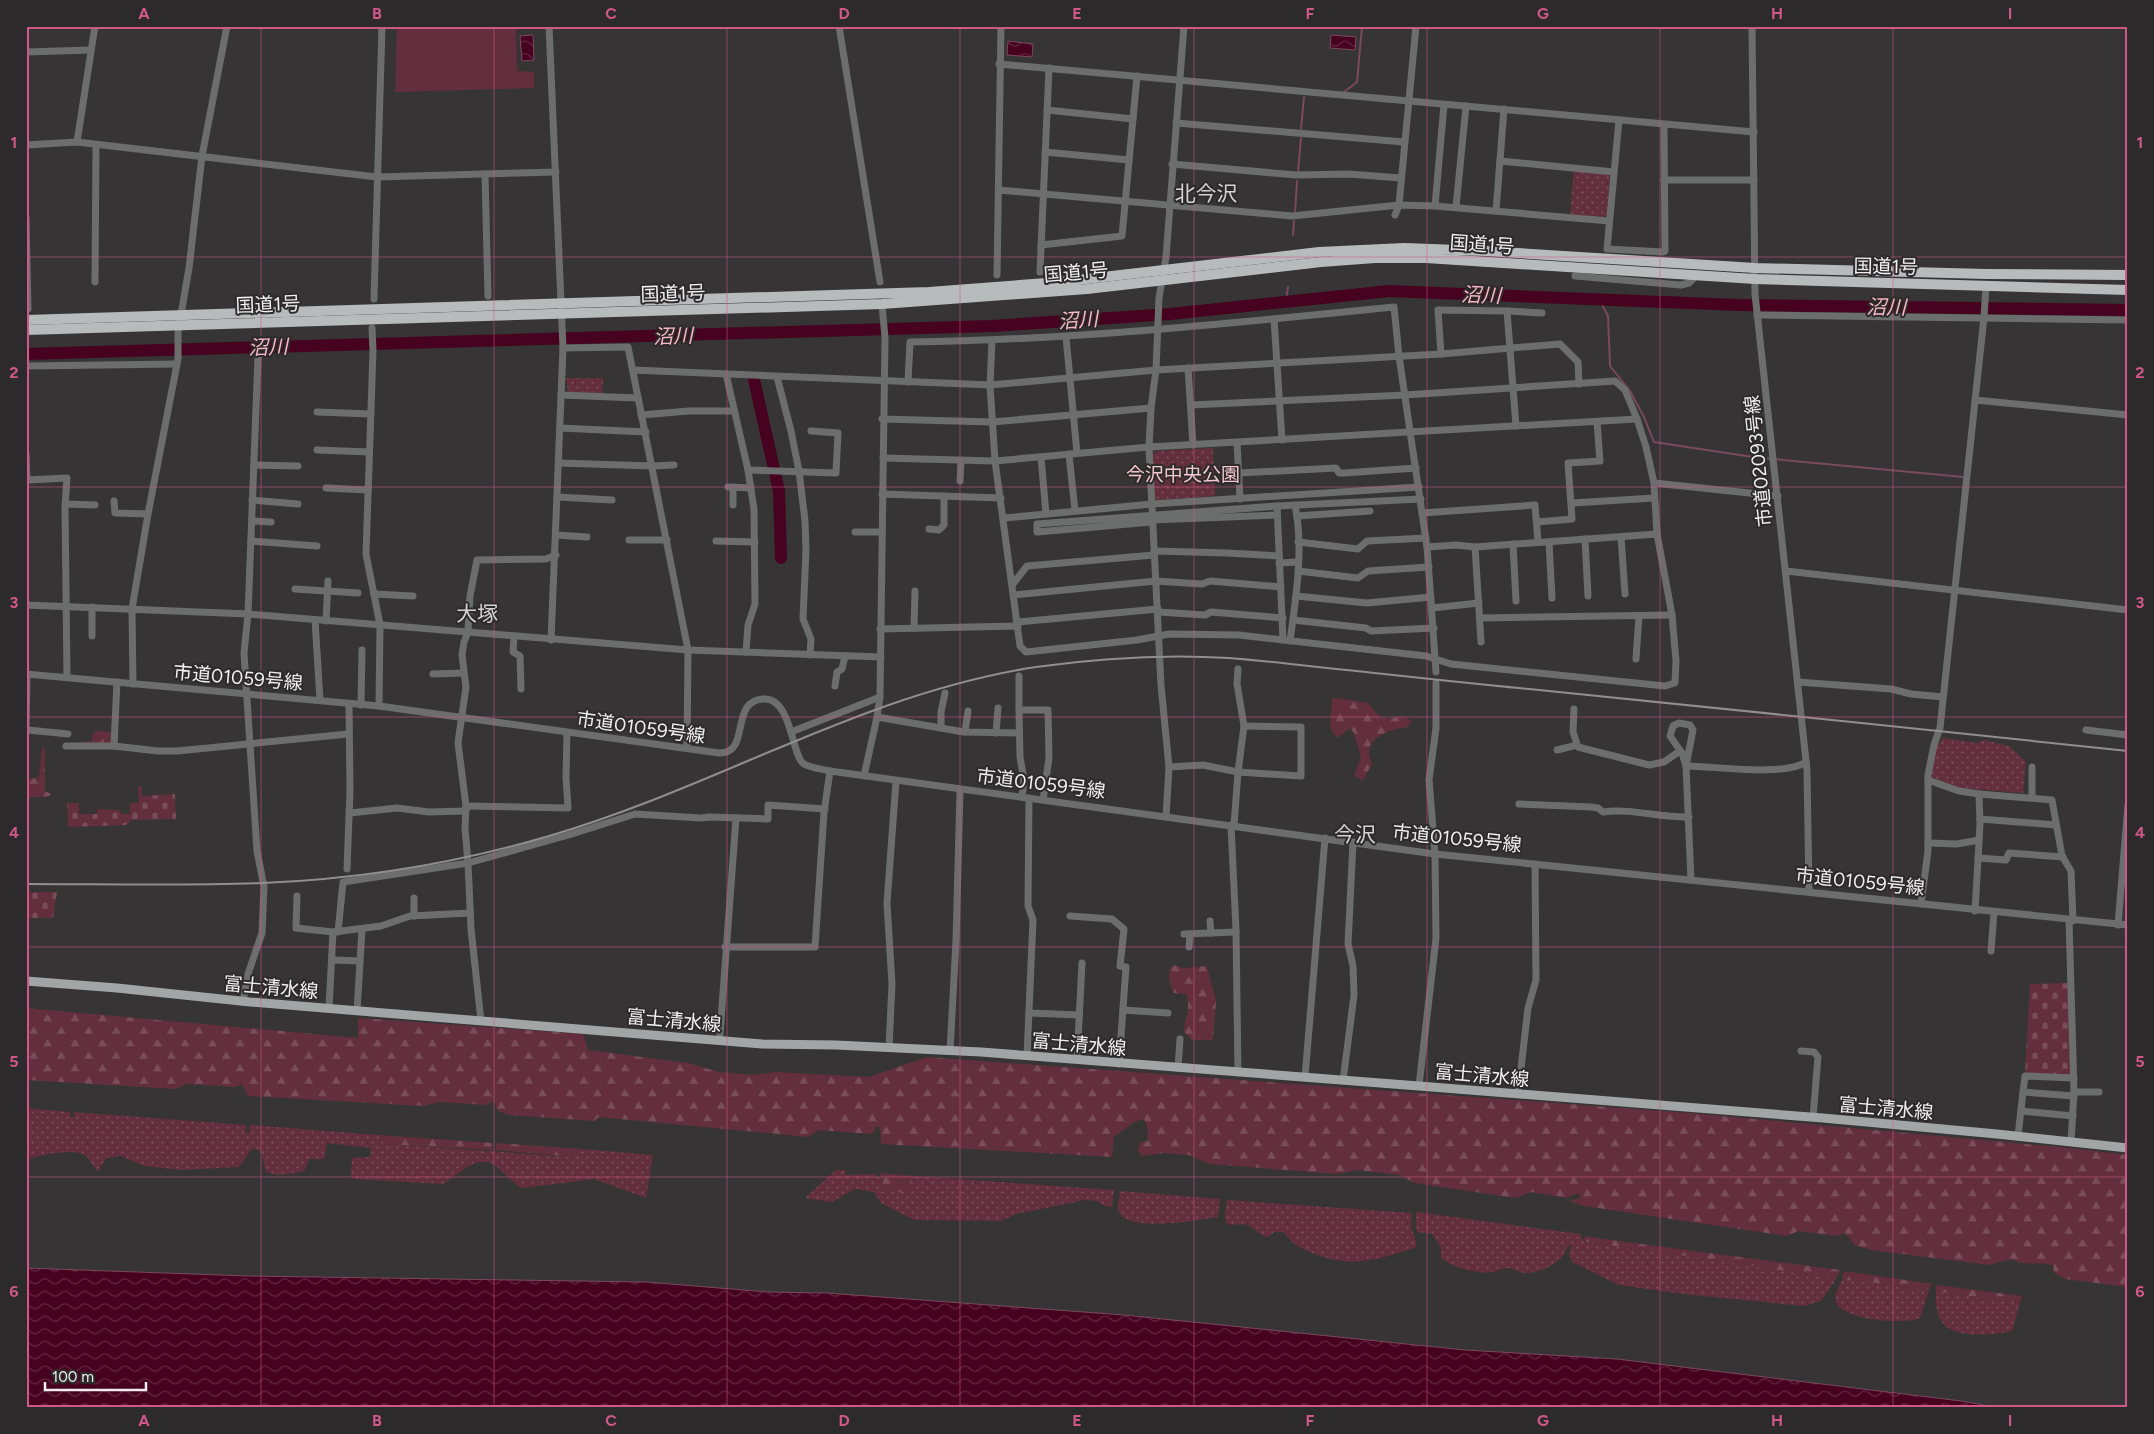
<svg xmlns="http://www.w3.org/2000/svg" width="2154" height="1434" font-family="Figtree,'Noto Sans JP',sans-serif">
	<defs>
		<pattern id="grass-dots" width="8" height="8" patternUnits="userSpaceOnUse" patternTransform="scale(1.25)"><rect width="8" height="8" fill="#632f3e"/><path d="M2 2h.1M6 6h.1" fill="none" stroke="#7a4d5a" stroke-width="1.8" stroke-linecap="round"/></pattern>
		<pattern id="forest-firs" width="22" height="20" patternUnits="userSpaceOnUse" patternTransform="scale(1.25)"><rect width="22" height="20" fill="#632f3e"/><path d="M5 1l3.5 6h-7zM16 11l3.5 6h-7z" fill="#7a4d5a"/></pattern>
		<pattern id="cemetery-stones" width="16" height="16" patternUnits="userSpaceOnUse" patternTransform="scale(1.25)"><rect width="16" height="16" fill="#632f3e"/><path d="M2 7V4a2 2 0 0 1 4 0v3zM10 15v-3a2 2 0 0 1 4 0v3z" fill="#7a4d5a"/></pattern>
		<pattern id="water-waves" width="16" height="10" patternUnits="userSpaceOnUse" patternTransform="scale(1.25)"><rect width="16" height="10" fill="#47021f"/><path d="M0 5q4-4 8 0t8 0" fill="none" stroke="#622740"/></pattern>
	</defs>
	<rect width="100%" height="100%" fill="#373435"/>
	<!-- grass -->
	<g fill="url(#grass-dots)">
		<path d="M1574 170 1608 173 1610 177 1607 215 1604 217 1570 215Z"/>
		<path d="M566 378H603L602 393 568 392Z"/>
		<path d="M1213 448 1215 496 1157 500 1154 497 1152 456 1156 451Z"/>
		<path d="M1943 738 1977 743 1984 740 2009 746 2026 762 2023 793 1959 788 1931 777 1936 748Z"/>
		<path d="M26 1108 70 1112 71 1117H75L74 1112 246 1125 245 1132 249 1133 250 1125 378 1135 384 1144 575 1157 582 1149 653 1155 646 1198 594 1179 523 1188 519 1187 496 1166 489 1162H478L467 1167 443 1184 353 1179 351 1175 352 1158 370 1157 371 1148 327 1143 324 1159H309L305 1170 302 1172 278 1175 266 1172 261 1152 254 1148 251 1150 239 1167 180 1170 145 1166 121 1156 106 1158 98 1172C94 1167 90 1160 86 1156 74 1147 40 1156 26 1159Z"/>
		<path d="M836 1170H846L845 1174 847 1175 876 1174V1177H880L882 1186 890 1191 913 1182V1176L1114 1190 1112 1207 1104 1206 1097 1201 1085 1200 1016 1214 1001 1221 914 1220 881 1203 874 1192 855 1189 832 1202 805 1198Z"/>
		<path d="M1120 1191 1220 1199 1218 1217C1200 1220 1131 1232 1120 1214 1116 1208 1119 1197 1120 1191Z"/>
		<path d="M1227 1200 1412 1213 1411 1228 1416 1241V1247C1372 1263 1339 1270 1296 1245 1291 1242 1288 1236 1283 1232H1274L1270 1236 1265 1237C1258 1233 1252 1225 1243 1224 1237 1224 1233 1226 1227 1224L1225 1217Z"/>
		<path d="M1416 1212 1581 1234 1582 1239 1587 1242 1728 1262 1836 1279 1821 1301 1804 1306 1683 1294 1619 1285 1572 1262 1569 1256 1571 1245 1567 1247C1563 1263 1543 1272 1527 1273 1521 1274 1515 1269 1508 1268 1503 1268 1498 1271 1493 1272 1477 1274 1453 1268 1441 1258V1247L1432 1234 1418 1232 1416 1228Z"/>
		<path d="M1842 1280C1857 1281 1872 1282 1886 1285 1901 1287 1915 1293 1930 1287L1920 1318C1905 1325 1841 1320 1836 1302 1834 1295 1839 1286 1842 1280Z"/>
		<path d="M1936 1288 1941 1292 2001 1301 2021 1299 2012 1331C1994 1335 1950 1340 1940 1319 1935 1310 1936 1298 1936 1288Z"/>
	</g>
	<!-- forest -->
	<g fill="url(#forest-firs)">
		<path d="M1337 698 1368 703 1379 716 1388 719 1403 716 1412 721 1408 727C1390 729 1359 739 1372 763L1364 779 1361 780 1354 775 1361 757 1354 733 1350 728 1337 738 1330 728 1332 699Z"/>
		<path d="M96 731 113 732 111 744 80 745 81 742 92 741V735Z"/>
		<path d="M42 748H45V791L51 794 48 797H26V780L39 777Z"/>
		<path d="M1173 965 1184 968 1206 966 1208 970 1216 1001 1213 1040H1192L1184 1032C1184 1018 1192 1009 1186 994L1174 993C1169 983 1166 975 1173 965Z"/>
		<path d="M26 1008 358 1038V1018L583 1034 588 1050 688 1063 719 1072 753 1075 775 1072 869 1077 927 1057 1689 1113 2070 1148 2128 1155V1287L2065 1279 2054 1273 2053 1265C2038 1261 2025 1267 2012 1259L1989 1265 1871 1250 1854 1245 1850 1238 1844 1233 1837 1236 1799 1231 1786 1236 1584 1206 1569 1201 1581 1198 1578 1193 1566 1198 1531 1192 1516 1198 1414 1183 1400 1175 1358 1170 1338 1174 1210 1164 1189 1155 1163 1153 1142 1156 1138 1151 1140 1142 1148 1141 1147 1126 1144 1119 1134 1122 1114 1137 1112 1157 881 1144 880 1127H875V1131L871 1134 818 1130 809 1137 599 1117 594 1121 509 1115 498 1111 493 1100 488 1105 439 1102 423 1106 248 1096 242 1084 235 1087 186 1084 175 1089 26 1080Z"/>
		<path d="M378 1135 493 1143 492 1150 384 1144Z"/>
		<path d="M497 1143 582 1149 576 1157 495 1150Z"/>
		<path d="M880 1173 913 1176C911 1195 897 1196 882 1186Z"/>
		<path d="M1586 1236 1603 1239 1840 1270 1836 1279 1728 1262 1587 1242 1584 1239Z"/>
		<path d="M1844 1271 1932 1284 1930 1287C1915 1293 1901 1287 1886 1285 1872 1282 1857 1281 1842 1280Z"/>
		<path d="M1936 1285 2022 1296 2021 1299 2001 1301 1941 1292 1936 1288Z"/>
	</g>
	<!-- cemetery -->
	<g fill="url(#cemetery-stones)">
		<path d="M138 786 142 787V796L175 794 176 819 131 820 126 825 68 827 67 803H79V814H97V809L120 810 121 814H130V803H139Z"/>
		<path d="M26 892H57L53 918H26Z"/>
		<path d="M2069 983 2070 1076 2025 1074 2030 984Z"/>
	</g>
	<!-- garden -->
	<path fill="#632f3e" d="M397 26H516L517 71 534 72V88L395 92Z"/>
	<!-- water -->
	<g fill="url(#water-waves)" stroke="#7a495d">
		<path d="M533 35 534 60 522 61 520 36Z"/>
		<path d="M1331 35 1356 37 1355 50 1330 48Z"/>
		<path d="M1008 41 1033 44 1032 57 1007 55Z"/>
		<path d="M26 1268 248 1276 646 1282 768 1292 827 1293 1124 1315 1465 1350 1617 1359 1961 1401 2001 1408H26Z"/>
	</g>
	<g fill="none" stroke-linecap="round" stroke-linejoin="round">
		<!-- stream -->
		<g stroke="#7a495d" stroke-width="2">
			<path d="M1344 92 1357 82 1362 26"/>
			<path d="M1301 129 1304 97"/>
			<path d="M1298 172 1301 138"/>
			<path d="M1295 213 1297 181"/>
			<path d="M1293 235 1294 221"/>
			<path d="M1599 299 1608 316 1610 366 1630 391 1644 417 1654 442 1753 457 1963 477"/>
			<path d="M1286 302 1288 287"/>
		</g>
		<!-- river -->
		<g stroke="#47021f" stroke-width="12">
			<path d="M26 354 992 326 1170 314 1389 291 1739 305 2128 310"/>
			<path d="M754 380 779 491 781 558"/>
		</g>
		<!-- minor -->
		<g stroke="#6c6e6e" stroke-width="7">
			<path d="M549 26 563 348 551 640"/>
			<path d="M839 26 880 282"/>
			<path d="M1752 26 1755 294 1807 770 1809 892"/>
			<path d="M26 52 91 50"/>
			<path d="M999 64 1754 132"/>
			<path d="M1047 110 1133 119"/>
			<path d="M1619 120 1607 249 1663 252 1665 251 1664 125"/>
			<path d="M1176 123 1404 142"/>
			<path d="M77 142 95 26"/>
			<path d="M26 145 77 142 377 177 556 172"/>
			<path d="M1045 152 1129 160"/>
			<path d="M1500 161 1614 172"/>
			<path d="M1172 164 1296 175 1348 174 1401 178"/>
			<path d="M485 174 488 296"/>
			<path d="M1664 180H1754"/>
			<path d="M999 190 1292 216 1399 205 1435 206 1609 221"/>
			<path d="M1435 206 1444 105"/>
			<path d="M1456 207 1466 106"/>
			<path d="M1496 211 1504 109"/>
			<path d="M1395 215 1399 205 1416 26"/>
			<path d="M26 218 28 309"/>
			<path d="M1041 245 1122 236 1137 76"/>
			<path d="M1040 272 1049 68"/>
			<path d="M997 275 1001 26"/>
			<path d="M1575 276 1681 285 1689 283 1696 276"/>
			<path d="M95 282 96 146"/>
			<path d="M374 299 382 26"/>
			<path d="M1508 311 1542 313"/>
			<path d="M1757 315 2128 320"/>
			<path d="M1274 319 1282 440"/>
			<path d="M372 328 373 351 366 554 380 625 379 706"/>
			<path d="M1066 337 1077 453"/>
			<path d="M992 341 990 385 995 461 1020 646 1026 652 1137 640 1169 634 1239 635 1426 656 1451 664 1665 686 1675 683 1676 661 1672 615 1657 534 1654 483 1646 447 1637 419 1625 390 1615 381 1405 395 1191 405"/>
			<path d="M563 348 628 347 688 650 687 748"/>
			<path d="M1441 354 1438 310 1507 311 1516 426"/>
			<path d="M26 366 177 364"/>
			<path d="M1188 368 1193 445"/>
			<path d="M633 370 990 385 1156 370 1441 354 1560 344 1578 362 1579 384"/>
			<path d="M726 374 748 470 754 509 755 604 748 625 746 652"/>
			<path d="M777 377 791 431 799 471 805 521 806 550 803 619 811 639 810 655"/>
			<path d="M908 382 910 342C1072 340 1233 323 1394 307L1399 356 1427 547 1436 672"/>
			<path d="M561 395 638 398"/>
			<path d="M1975 400 2128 415"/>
			<path d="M317 412 371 414"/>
			<path d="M641 415 689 411H734"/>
			<path d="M882 419 992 422 1151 408"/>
			<path d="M560 428 646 432"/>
			<path d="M1237 443 1240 499"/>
			<path d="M317 450 369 452"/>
			<path d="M26 454 27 480 67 478 65 506 67 676"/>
			<path d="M1069 454 1075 511"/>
			<path d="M1041 457 1046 514"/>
			<path d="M883 458 995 461 1149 447 1637 419"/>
			<path d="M559 463 653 466 674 465"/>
			<path d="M254 465 298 466"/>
			<path d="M748 470 836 473 838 433 811 431"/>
			<path d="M1239 473 1336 468 1339 473H1344L1416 468"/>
			<path d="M960 481 961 461"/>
			<path d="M1654 483 1778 496"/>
			<path d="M728 487 751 488"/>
			<path d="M326 488 368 490"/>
			<path d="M882 494 1001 498"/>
			<path d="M557 497 612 500"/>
			<path d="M252 500 298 504"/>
			<path d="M114 501 115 513 148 514"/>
			<path d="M1572 503 1654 498"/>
			<path d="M66 504 95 505"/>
			<path d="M733 505V487"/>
			<path d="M1277 506 1283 640"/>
			<path d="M1422 513 1535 505 1538 542"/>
			<path d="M1297 516 1370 511"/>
			<path d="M1004 518 1152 504 1419 487"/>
			<path d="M1152 520 1277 515"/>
			<path d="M252 521 271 522"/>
			<path d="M1152 522 1037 532V524L1277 506 1421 499"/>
			<path d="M1537 522 1572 519 1568 463 1600 461 1597 422"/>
			<path d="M929 529 939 530 944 525V496"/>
			<path d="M855 532H882"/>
			<path d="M556 535 587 537"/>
			<path d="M1621 537 1625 594"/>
			<path d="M1585 539 1588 596"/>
			<path d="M629 540H667"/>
			<path d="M251 541 317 546"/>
			<path d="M716 541 755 542"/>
			<path d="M1298 542 1358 549 1367 541 1426 538"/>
			<path d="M1549 542 1552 598"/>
			<path d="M1513 544 1516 601"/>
			<path d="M1427 547 1456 545 1475 547 1657 534"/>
			<path d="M1475 547 1481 642"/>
			<path d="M1154 551 1227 553 1279 556"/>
			<path d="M1279 563 1298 562"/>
			<path d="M1298 571 1358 578 1368 571 1429 567"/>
			<path d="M1786 571 2128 610"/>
			<path d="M1013 584 1027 566 1154 555"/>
			<path d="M295 589 358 593"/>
			<path d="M374 594 413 596"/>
			<path d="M1014 595 1156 581 1202 584 1210 581 1281 587"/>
			<path d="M1296 596 1367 603 1431 597"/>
			<path d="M26 605 248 614 688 650 881 657"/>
			<path d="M1432 608 1479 603"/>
			<path d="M1158 612 1205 615 1211 612 1283 618"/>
			<path d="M1480 618 1672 615"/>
			<path d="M315 620 320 700"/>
			<path d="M1293 620 1366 628 1371 631 1434 628"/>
			<path d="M326 621 328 581"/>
			<path d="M1018 622 1158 609"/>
			<path d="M914 628 915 591"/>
			<path d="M880 629 1018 626"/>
			<path d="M92 636V607"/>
			<path d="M514 636 513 652 520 656 521 689"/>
			<path d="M1290 641C1296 597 1304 549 1295 505"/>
			<path d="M1636 659 1639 616"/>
			<path d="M26 674 379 706 719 753C752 754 728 699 765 699 792 699 792 758 804 764 811 768 822 769 830 771L1435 854 2128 925"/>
			<path d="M433 674 463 673"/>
			<path d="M1019 676V710H1048L1049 758 1043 800"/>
			<path d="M1798 682 1891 689 1911 694 1943 697"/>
			<path d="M133 684 132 609 148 514 178 359V332L189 268 202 156 227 26"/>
			<path d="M835 686 837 672 842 669 845 656"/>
			<path d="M361 705 362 650"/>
			<path d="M1574 709 1573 732 1578 747 1649 765 1664 762 1680 751"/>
			<path d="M1019 710 1020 757 1024 780 1022 797"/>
			<path d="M877 717 880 697"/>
			<path d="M941 728V712L945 693"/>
			<path d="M26 730 27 674"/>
			<path d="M28 730 68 734"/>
			<path d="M2086 730 2128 735"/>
			<path d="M791 732 880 697 885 338 882 304"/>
			<path d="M965 732 968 711"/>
			<path d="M996 733 998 708"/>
			<path d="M66 746H114L158 751H177L348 734"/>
			<path d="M114 746 117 682"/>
			<path d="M1557 750 1577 745"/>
			<path d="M1686 766 1682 753 1670 736 1673 726 1679 723 1690 725 1693 730 1686 766 1691 880"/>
			<path d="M1686 766C1715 766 1783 777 1806 762"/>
			<path d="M1169 767 1203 765 1238 772 1301 776V727L1244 726"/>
			<path d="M2032 767V797"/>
			<path d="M864 776 877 717 964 732 1019 733"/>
			<path d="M1928 780 1959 791 1979 794 1980 824 1975 911"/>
			<path d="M1979 794 2052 800 2062 856 2071 871 2073 921"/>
			<path d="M1519 804 1591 807 1598 808 1603 812C1632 808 1660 818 1689 817"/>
			<path d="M466 806 568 808 566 777 567 733"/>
			<path d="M350 813 397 808 429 812 466 811"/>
			<path d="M1166 817 1169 767 1161 685 1149 447 1151 408 1156 370 1159 298 1166 257 1184 26"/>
			<path d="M1980 819 2056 825"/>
			<path d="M1231 825 1236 930 1238 1073"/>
			<path d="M1234 825 1238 772 1244 726 1237 684 1238 669"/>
			<path d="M1928 843 1957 844 1979 840"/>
			<path d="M1978 858 2006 860 2009 853 2063 857"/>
			<path d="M347 869 350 791 349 704"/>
			<path d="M297 896 296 928 333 932 381 926 410 916 470 913"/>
			<path d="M414 898V916"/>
			<path d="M1921 904 1928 851V775L1934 745 1940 728 1984 317 1986 286"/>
			<path d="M1070 916 1112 919 1124 929 1120 966 1126 967 1119 1064"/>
			<path d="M2069 920 2074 1092 2071 1142"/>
			<path d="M1210 921 1211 933"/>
			<path d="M2118 925 2128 805"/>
			<path d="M338 932 343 882 468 863 572 834 635 814 701 818 709 817 768 819V805L825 809"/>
			<path d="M1184 934 1236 932"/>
			<path d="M725 947H815L824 812 830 771"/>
			<path d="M1189 947 1190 934"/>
			<path d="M1991 951 1994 912"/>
			<path d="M332 960 360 961"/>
			<path d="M243 1002 248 974 262 933 264 887 257 851 244 653 248 614 258 357"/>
			<path d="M329 1008 333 932"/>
			<path d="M1123 1010 1168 1013"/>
			<path d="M357 1011 362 929"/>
			<path d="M1029 1013 1079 1015"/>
			<path d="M481 1021 471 929 468 863 465 828 466 806 458 743 466 687 462 655 464 642 468 632 470 596 477 560 546 559 556 555"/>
			<path d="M720 1034 736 818"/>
			<path d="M889 1048 892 984 887 903 896 781"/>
			<path d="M950 1051 956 941 960 790"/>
			<path d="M1801 1051 1814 1052 1818 1057 1813 1117"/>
			<path d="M1027 1056 1033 920 1028 906 1029 798"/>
			<path d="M1077 1060 1082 963"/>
			<path d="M1178 1068 1180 1039"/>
			<path d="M1305 1077 1325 838"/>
			<path d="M1343 1081 1354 995 1353 966 1348 944 1353 842"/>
			<path d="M1419 1086 1436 938 1435 854 1429 780 1436 728V683"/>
			<path d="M2023 1092 2025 1076 2074 1078"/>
			<path d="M2074 1092H2099"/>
			<path d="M1518 1094 1528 1008 1536 980 1535 864"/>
			<path d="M2021 1111 2073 1116"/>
			<path d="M2018 1136 2023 1092 2074 1096"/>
		</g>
		<!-- major -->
		<path stroke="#a2a5a6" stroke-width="9" d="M26 981 117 988 250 1002 762 1044 836 1045 981 1052 1419 1086 1823 1118 1997 1134 2128 1148"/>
		<!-- highway -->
		<g stroke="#b7bbbc" stroke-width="10">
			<path d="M26 320 929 292 1060 282 1319 252 1404 248 1485 251 1755 268 1986 274 2128 275"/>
			<path d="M26 330 882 304 1087 289 1321 262 1375 258H1426L1755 279 2128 290"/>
		</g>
		<!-- rail -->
		<path stroke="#918e8f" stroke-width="2" d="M26 884C105 884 184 886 263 883 359 879 457 863 549 836 714 788 864 693 1036 667 1100 658 1164 654 1229 658 1268 661 1307 666 1347 670 1411 677 1475 684 1539 690 1735 711 1932 729 2128 751"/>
	</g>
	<!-- grid -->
	<path fill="none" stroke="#d05887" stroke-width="1" stroke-opacity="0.55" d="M261 26V1408M494 26V1408M727 26V1408M960 26V1408M1194 26V1408M1427 26V1408M1660 26V1408M1893 26V1408M26 257H2128M26 487H2128M26 717H2128M26 947H2128M26 1177H2128"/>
	<g text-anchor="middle" stroke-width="4" stroke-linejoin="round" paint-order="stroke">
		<!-- street labels -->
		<g font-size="19" fill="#f1eeef" stroke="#2d2a2b">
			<text transform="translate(1482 244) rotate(4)" y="7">国道1号</text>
			<text transform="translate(1886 266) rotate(1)" y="7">国道1号</text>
			<text transform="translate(1076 272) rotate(-5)" y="7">国道1号</text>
			<text transform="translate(673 293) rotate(-2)" y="7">国道1号</text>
			<text transform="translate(268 304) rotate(-2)" y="7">国道1号</text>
			<text transform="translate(1758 461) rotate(-96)" y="7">市道02093号線</text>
			<text transform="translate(238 677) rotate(5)" y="7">市道01059号線</text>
			<text transform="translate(641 727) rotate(8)" y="7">市道01059号線</text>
			<text transform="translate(1041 783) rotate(7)" y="7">市道01059号線</text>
			<text transform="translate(1457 838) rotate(6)" y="7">市道01059号線</text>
			<text transform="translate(1860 881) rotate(6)" y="7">市道01059号線</text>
			<text transform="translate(271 987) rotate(5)" y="7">富士清水線</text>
			<text transform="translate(674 1020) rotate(5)" y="7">富士清水線</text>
			<text transform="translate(1079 1044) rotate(5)" y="7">富士清水線</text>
			<text transform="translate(1482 1075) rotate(5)" y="7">富士清水線</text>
			<text transform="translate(1886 1108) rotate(5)" y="7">富士清水線</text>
		</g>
		<!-- park labels -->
		<g font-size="19" fill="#f2c5cf" stroke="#2d2a2b">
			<text x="1183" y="481">今沢中央公園</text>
		</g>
		<!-- water labels -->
		<g font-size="20" font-style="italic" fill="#fab8c7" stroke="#2d2a2b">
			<text transform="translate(1481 295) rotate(2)" y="7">沼川</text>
			<text transform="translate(1886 307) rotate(1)" y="7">沼川</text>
			<text transform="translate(1078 320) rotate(-4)" y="7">沼川</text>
			<text transform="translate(673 336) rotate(-2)" y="7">沼川</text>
			<text transform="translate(268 347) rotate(-2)" y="7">沼川</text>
		</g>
		<!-- quarter labels -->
		<g font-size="21" fill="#d6d1d2" stroke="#2d2a2b">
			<text x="1206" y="201">北今沢</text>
			<text x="477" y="621">大塚</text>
			<text x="1355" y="842">今沢</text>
		</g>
	</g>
	<!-- border -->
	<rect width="2154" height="1434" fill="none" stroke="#2d2a2b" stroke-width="55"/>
	<!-- scale -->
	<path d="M45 1382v8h101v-8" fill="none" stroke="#f1eeef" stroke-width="2.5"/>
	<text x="52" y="1382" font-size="15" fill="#f1eeef" stroke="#2d2a2b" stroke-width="4" paint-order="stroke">100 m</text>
	<rect x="28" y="28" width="2098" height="1378" fill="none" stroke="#d05887" stroke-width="2"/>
	<g font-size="16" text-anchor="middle" font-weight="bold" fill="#d05887">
		<text x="144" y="19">A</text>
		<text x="377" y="19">B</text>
		<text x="611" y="19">C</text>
		<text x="844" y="19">D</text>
		<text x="1077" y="19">E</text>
		<text x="1310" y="19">F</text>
		<text x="1543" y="19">G</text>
		<text x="1777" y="19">H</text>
		<text x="2010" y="19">I</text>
		<text x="14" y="148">1</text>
		<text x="2140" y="148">1</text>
		<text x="14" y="378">2</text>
		<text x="2140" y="378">2</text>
		<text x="14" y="608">3</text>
		<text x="2140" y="608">3</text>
		<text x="14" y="838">4</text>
		<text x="2140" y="838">4</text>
		<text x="14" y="1067">5</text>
		<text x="2140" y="1067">5</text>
		<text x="14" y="1297">6</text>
		<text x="2140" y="1297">6</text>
		<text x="144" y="1426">A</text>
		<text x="377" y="1426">B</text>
		<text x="611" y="1426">C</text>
		<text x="844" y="1426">D</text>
		<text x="1077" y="1426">E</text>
		<text x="1310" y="1426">F</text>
		<text x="1543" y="1426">G</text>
		<text x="1777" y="1426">H</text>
		<text x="2010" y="1426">I</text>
	</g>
</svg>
